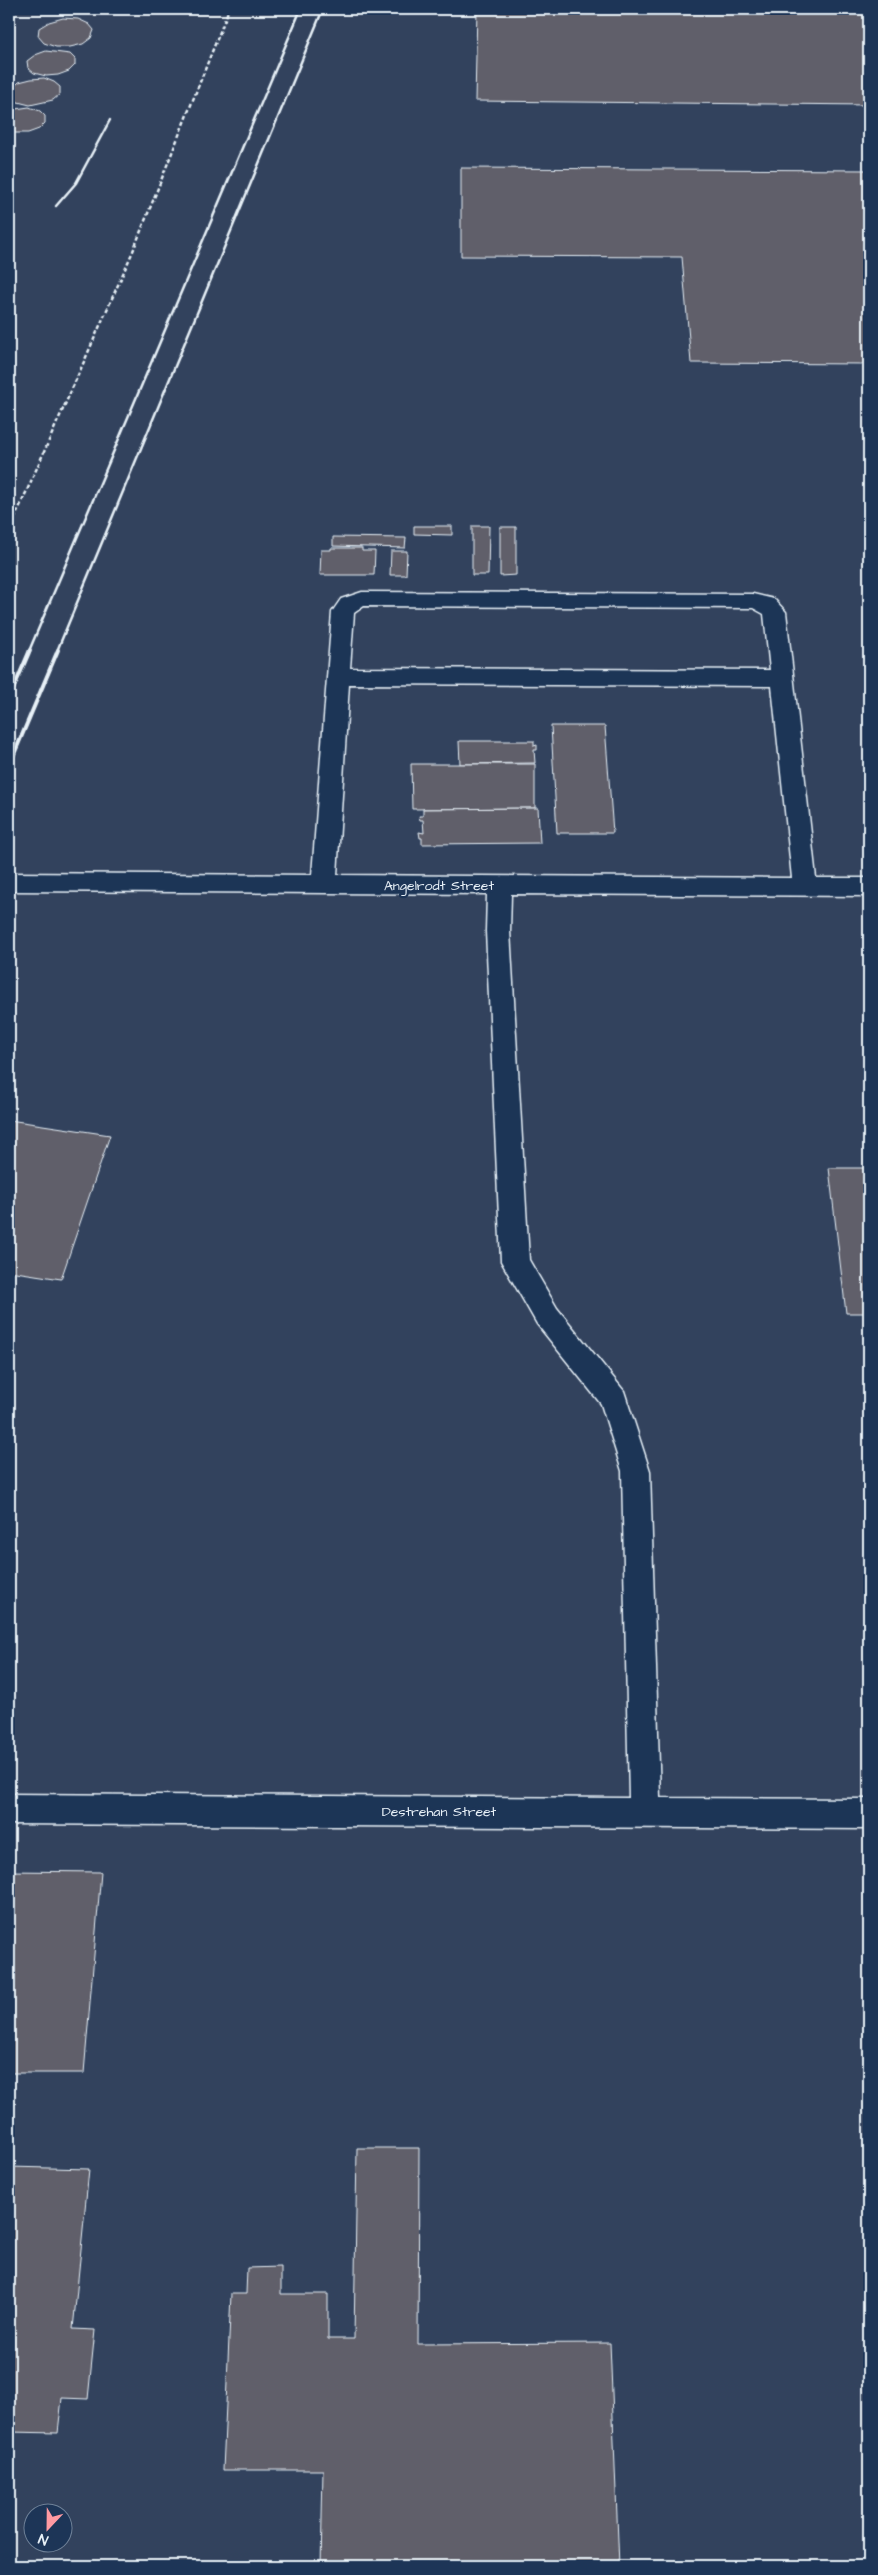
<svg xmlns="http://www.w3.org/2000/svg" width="878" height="2575" font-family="'Architects Daughter',sans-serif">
	<rect width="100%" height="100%" fill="#1d3557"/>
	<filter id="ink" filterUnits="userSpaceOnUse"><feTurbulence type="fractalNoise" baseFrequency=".02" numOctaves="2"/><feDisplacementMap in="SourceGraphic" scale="10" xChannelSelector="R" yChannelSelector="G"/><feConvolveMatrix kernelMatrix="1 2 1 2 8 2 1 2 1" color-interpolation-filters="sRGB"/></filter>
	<g filter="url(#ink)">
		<!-- built -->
		<path fill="#31425d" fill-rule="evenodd" d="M9 9H869V2566H9ZM32 2512H62V2542H32Z"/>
		<!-- building -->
		<g fill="#605f6a" stroke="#e8f1f8">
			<path d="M477 9 869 12V105L475 101Z"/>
			<path d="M63 18 78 19 89 24 94 30 91 38 83 44 70 47H56L44 43 38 36 39 28 49 22Z"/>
			<path d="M46 51 70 54 75 59V65L69 71 58 75 46 76 34 73 28 68 27 61 35 55Z"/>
			<path d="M44 78 54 82 60 87V94L53 100 30 105 18 102 11 96 12 89 19 82 31 79Z"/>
			<path d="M29 107 40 111 45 116V123L39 129 28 133H9V110Z"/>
			<path d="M461 168 869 170V364L691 363 682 257 461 256Z"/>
			<path d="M414 526H452V535L414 534Z"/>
			<path d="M472 526H489L488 575H472Z"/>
			<path d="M500 527H516V575L500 576Z"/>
			<path d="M333 537 406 538 405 548 333 546Z"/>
			<path d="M331 548H362V551H375L374 575H320L321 550H331Z"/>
			<path d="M391 551H407L406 575H390Z"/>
			<path d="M551 726H605L613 833H557Z"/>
			<path d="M459 741H534V746L537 745V750H534L535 763 460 764Z"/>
			<path d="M411 764H535V808L412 809Z"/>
			<path d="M538 808 540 843 422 844V838H420L419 832 424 833 423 820H420L419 816H423V809Z"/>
			<path d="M9 1120 110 1135 61 1279 9 1271Z"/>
			<path d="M829 1168H869V1313H846Z"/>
			<path d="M9 1871 101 1872 84 2073H9Z"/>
			<path d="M357 2148H419L418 2344 610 2343 619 2566H321L323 2470H223L231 2294H246L247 2268 281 2267V2294H328V2339H354Z"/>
			<path d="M9 2167 89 2169 73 2329 95 2330 88 2399 62 2398 58 2433 9 2432Z"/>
		</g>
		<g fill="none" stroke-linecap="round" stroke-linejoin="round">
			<defs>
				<path id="minor" d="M362 592 753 594 774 599 786 612 816 878H869V896L511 894 510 931 529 1260 557 1308 624 1391 650 1471 660 1798 869 1799V1829L9 1824V1794L629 1798 622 1471 601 1404 537 1324 501 1261 486 931 487 894 9 891V873L312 875 332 612 341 599ZM364 606 753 608 764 614 770 670 350 668 354 613ZM349 684 772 686 792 878 337 875Z"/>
			</defs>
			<!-- minor casing -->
			<use href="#minor" stroke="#e8f1f8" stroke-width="3"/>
			<!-- path -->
			<path stroke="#e8f1f8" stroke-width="2.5" stroke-dasharray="4 2.5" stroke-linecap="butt" d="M9 531 133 251 229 9"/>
			<!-- minor -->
			<use href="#minor" fill="#1d3557" fill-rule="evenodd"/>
			<!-- rail-far1 -->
			<g stroke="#e8f1f8" stroke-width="2.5">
				<path d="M56 206 76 183 110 120"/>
				<path d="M29 651 301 9"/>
				<path d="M57 651 323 9"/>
			</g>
			<!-- rail -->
			<g stroke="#e8f1f8" stroke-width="4">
				<path d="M9 699 30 650"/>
				<path d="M9 766 58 650"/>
			</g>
		</g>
	</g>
	<g text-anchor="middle" stroke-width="4.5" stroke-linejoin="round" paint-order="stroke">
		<!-- street labels -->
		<g font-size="14" fill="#e8f1f8" stroke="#1d3557">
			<text x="439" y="890">Angelrodt Street</text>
			<text x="439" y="1816">Destrehan Street</text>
		</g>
	</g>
	<!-- margin -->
	<rect width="878" height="2575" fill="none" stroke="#1d3557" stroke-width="30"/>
	<rect x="15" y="15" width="848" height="2545" fill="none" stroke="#e8f1f8" stroke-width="2" filter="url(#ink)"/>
	<!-- north arrow -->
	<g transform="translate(48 2528) rotate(202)"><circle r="24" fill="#1d3557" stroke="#6e8097"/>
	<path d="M0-4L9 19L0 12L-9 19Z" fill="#ff9aa2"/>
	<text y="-8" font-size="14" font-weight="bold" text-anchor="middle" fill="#e8f1f8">N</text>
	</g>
</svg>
